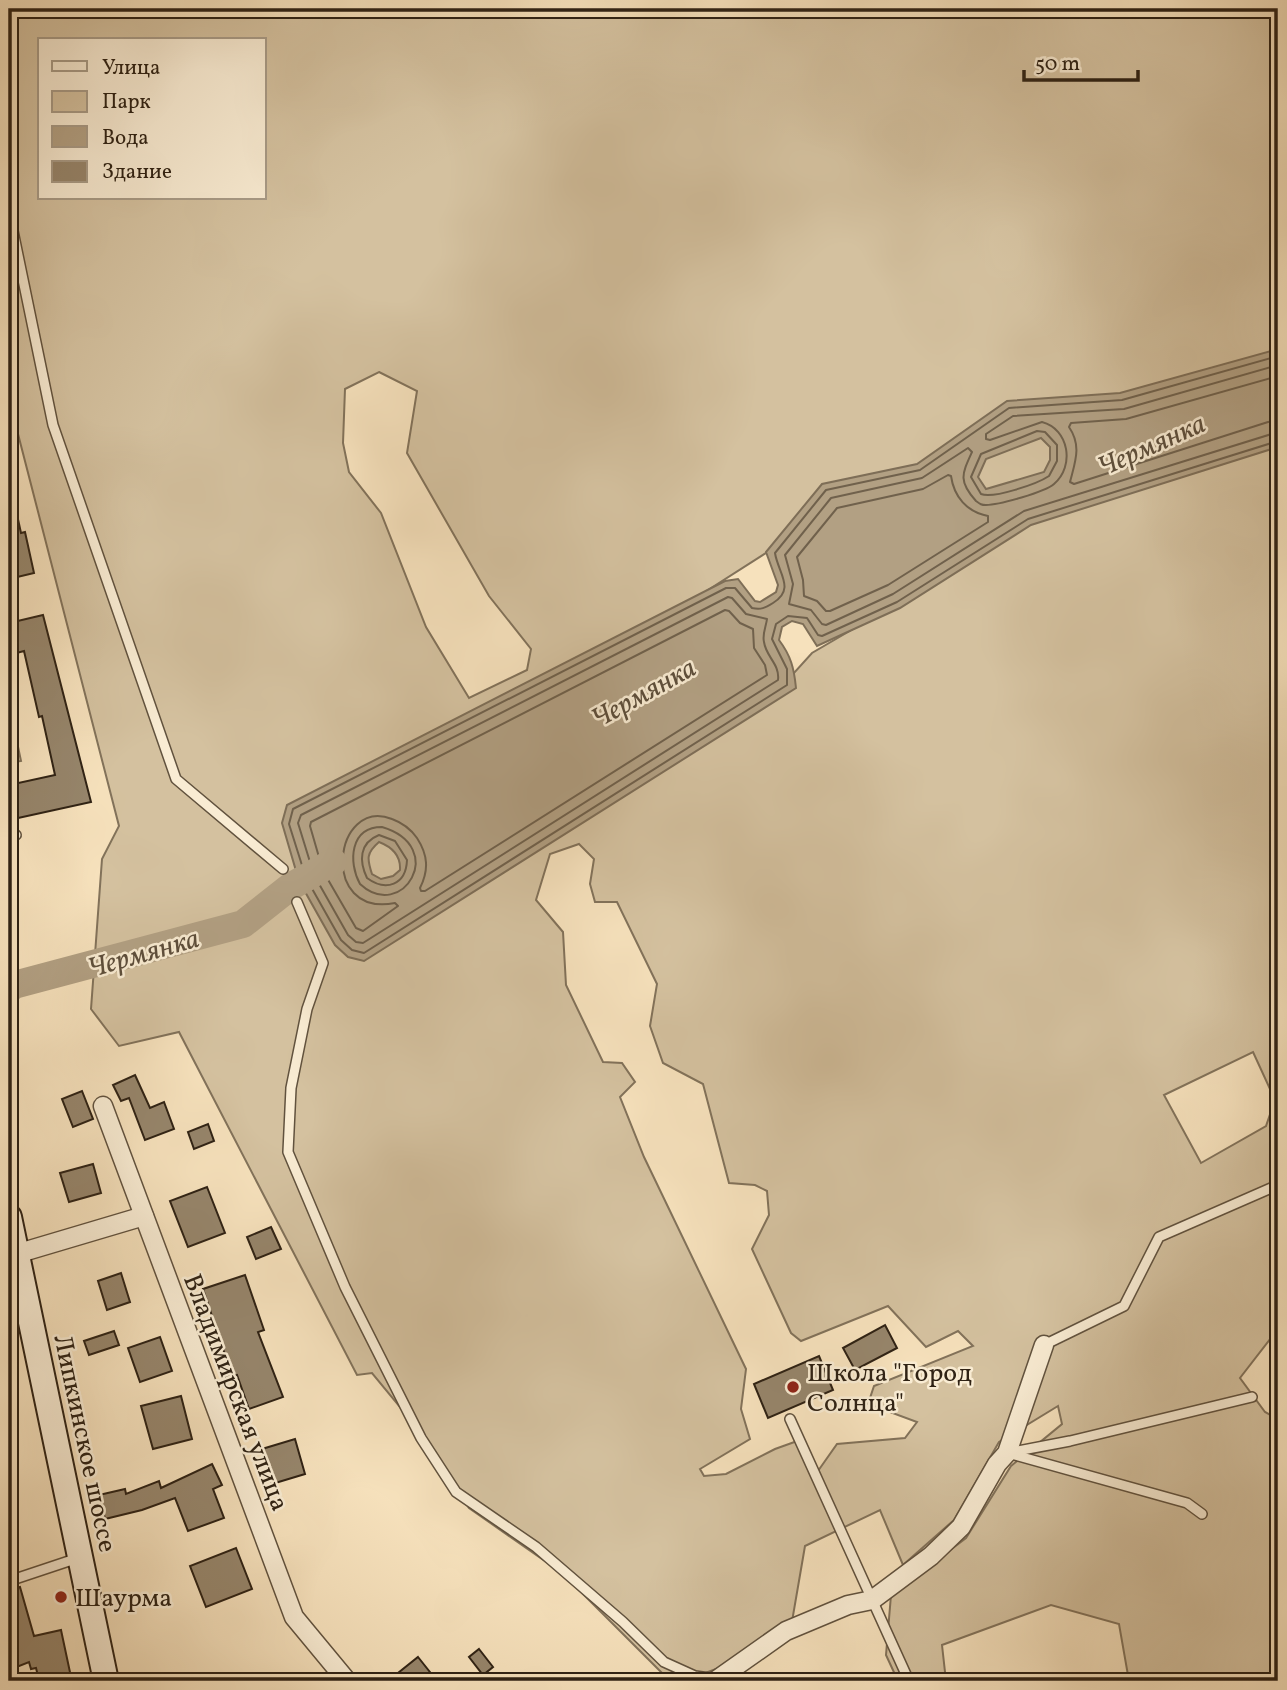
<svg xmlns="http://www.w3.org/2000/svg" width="1287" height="1690" font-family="Vollkorn,serif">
	<rect width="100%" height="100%" fill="#f6e1bc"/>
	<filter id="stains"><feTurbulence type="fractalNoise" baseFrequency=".00286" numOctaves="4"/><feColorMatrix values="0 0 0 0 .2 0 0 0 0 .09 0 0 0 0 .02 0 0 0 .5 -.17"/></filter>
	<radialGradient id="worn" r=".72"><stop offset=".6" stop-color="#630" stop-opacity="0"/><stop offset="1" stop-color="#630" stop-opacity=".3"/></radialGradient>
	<!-- green -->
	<g fill="#d4c19f" stroke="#82725a" stroke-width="2" fill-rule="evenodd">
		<path d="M9 9H1278V356L913 467 780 544 683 606 392 760 341 941 794 673 812 653 901 601 986 538 1278 434V1329L1240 1378 1265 1412 1278 1419V1681H1129L1119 1624 1051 1605 942 1645 946 1681H898L886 1655 891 1595 966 1538 1011 1466 1062 1424 1058 1406 999 1442 954 1520 903 1565 880 1510 805 1546 789 1639 766 1655 716 1669 684 1681H670L562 1573 469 1508 405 1413 372 1373 357 1375 179 1032 119 1046 91 1009 102 859 119 826 9 399ZM40 40H264V198H40ZM379 372 417 391 407 453 489 596 531 649 527 670 469 698 426 627 381 513 349 472 343 443 345 389ZM579 844 594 859 590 884 595 902H617L657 984 650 1026 663 1063 703 1084 729 1183 755 1185 767 1191 769 1215 752 1249 791 1333 801 1341 888 1306 926 1347 958 1331 973 1346 874 1386 868 1404 917 1422 905 1438 837 1444 818 1471 800 1440 775 1449 726 1474 704 1476 700 1469 750 1439 741 1409 746 1369 644 1157 620 1097 635 1082 622 1063 603 1062 566 985 563 932 536 900 550 854ZM1253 1052 1275 1100 1266 1126 1201 1163 1164 1095Z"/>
		<path d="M1044 428 1059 434 1054 479 985 496 970 470 984 451Z"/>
		<path d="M9 704 21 761 9 763Z"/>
		<path d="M391 836 409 867 388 886 358 869 368 842Z"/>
	</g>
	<!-- water -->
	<path fill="#b2a083" stroke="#7e6e57" stroke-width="2" fill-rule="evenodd" d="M1278 349V447L1031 525 900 608 817 646 803 624 792 621 782 627 779 640C791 656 794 668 796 688L364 961 348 957 335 945 299 881 282 823 287 805 725 581 738 579 755 601 760 602 776 592 778 585 766 552 822 484 917 464 1007 401 1120 393ZM1041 438 1050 447V460L1044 472 986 489 978 477 986 459ZM379 842C392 847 401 855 400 870L393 876 381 879 372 874C367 859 366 853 379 842Z"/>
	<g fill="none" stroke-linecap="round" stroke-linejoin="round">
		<!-- shore -->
		<g stroke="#70614c" stroke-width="2">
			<path d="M1278 356 1122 400 1009 408 920 470 826 490 775 553C778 573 796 589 773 603 765 608 761 610 752 608L735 588H726L293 809 289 824 306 878 341 940 352 950 364 953 787 685V669L772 639 776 624 788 616 807 618 818 635 822 636 897 602 1028 519 1278 441"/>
			<path d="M1278 365 1124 409 1013 416 986 434V439L990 440 1042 422C1069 429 1075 466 1054 484 1045 492 999 505 986 505 981 505 980 504 976 501 958 481 962 474 972 452L968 448 922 478 831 498 785 555 793 584 789 604 811 610 822 624 826 625 893 594 1024 511 1278 432"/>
			<path d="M1278 376 1126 419 1071 423 1069 427C1082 446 1075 462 1070 482L1074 484 1268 422 1278 421"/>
			<path d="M1037 431 1045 432 1057 445V461L1049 476C1037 484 993 499 981 494L971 477 981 454Z"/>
			<path d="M948 475 951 476C954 497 967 512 988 516V522L888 585 830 611H826L817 601 804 596 803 580 797 557 837 508 923 489Z"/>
			<path d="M728 597 732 598 746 614 767 619C766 627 762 634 764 642 766 657 780 664 778 680L363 943 356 942 348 935 314 875 298 823 301 815Z"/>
			<path d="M725 610 729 611 740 623 753 629 754 648 765 665 767 675 425 891H421L420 888C429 870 428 855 417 838 410 828 403 823 392 819 334 796 318 918 395 903L398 906 363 931 356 928 323 871 310 826 311 822Z"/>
			<path d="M382 827C449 847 402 923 360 884 348 862 350 827 382 827Z"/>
			<path d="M379 835 395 841 407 860C406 885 386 892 367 878 359 861 359 843 379 835Z"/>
		</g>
		<!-- river -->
		<path stroke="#b2a083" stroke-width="28" d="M9 989 14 985 243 924 290 887 333 862"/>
	</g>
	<!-- building -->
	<g fill="#96856b" stroke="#2f2214" stroke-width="2">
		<path d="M14 501 21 533 25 532 34 573 9 579V502Z"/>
		<path d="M43 615 91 802 9 820V785L55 775 42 716 39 717 24 651 9 655V623Z"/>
		<path d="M135 1075 150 1108 164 1102 174 1129 145 1140 129 1098 121 1101 113 1085Z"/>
		<path d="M82 1091 93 1119 73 1127 62 1099Z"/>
		<path d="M208 1124 214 1141 194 1149 188 1132Z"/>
		<path d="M93 1164 101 1193 69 1202 60 1173Z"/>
		<path d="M207 1187 225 1233 188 1247 170 1201Z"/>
		<path d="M271 1227 281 1249 256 1259 247 1237Z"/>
		<path d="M121 1273 130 1302 107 1310 98 1281Z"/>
		<path d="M245 1275 264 1330 258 1332 283 1397 249 1409 237 1375 226 1379 221 1367 228 1364 203 1289Z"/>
		<path d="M885 1325 897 1348 855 1370 843 1348Z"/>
		<path d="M114 1331 119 1345 89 1355 84 1341Z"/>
		<path d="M160 1337 172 1371 140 1382 128 1348Z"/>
		<path d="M819 1356 833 1390 768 1418 754 1384Z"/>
		<path d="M181 1396 192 1439 153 1449 141 1406Z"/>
		<path d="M295 1439 305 1474 272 1484 262 1449Z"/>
		<path d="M212 1464 222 1485 213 1489 224 1518 188 1531 175 1498 142 1510 105 1519 99 1495 125 1489 126 1494 159 1481 161 1488Z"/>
		<path d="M236 1548 252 1589 206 1607 190 1566Z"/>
		<path d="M20 1587 34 1636 61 1630 71 1677 46 1681 45 1674 38 1676 36 1668 31 1669 29 1662 9 1670V1590Z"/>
		<path d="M479 1649 493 1667 483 1675 469 1657Z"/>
		<path d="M418 1657 437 1681H388Z"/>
	</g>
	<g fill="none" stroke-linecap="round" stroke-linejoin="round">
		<defs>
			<g id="lane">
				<path d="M9 220 13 231 53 425 176 779 283 869"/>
				<path d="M9 836 16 835"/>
				<path d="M297 902 323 963 307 1009 291 1088 288 1152 345 1287 421 1438 456 1492 536 1547 623 1622 664 1662 695 1676 717 1679"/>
				<path d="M1044 1345 1124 1306 1159 1237 1278 1185"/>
				<path d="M790 1419 909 1681"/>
				<path d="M1007 1453 1070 1441 1252 1397"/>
				<path d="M1011 1454 1187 1503 1202 1514"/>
				<path d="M9 1581 78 1558"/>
			</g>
			<g id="street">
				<path d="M103 1106 294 1617 347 1681"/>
				<path d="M16 1254 144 1216"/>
				<path d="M715 1681 786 1631 848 1605 872 1600 931 1556 961 1527 997 1464 1007 1453 1044 1345"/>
			</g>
			<path id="secondary" d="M9 1217 106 1681"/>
		</defs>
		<!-- lane casing -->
		<use href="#lane" stroke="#61523e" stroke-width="12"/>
		<!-- street casing -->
		<use href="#street" stroke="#61523e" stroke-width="21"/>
		<!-- secondary casing -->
		<use href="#secondary" stroke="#2f2214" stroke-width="28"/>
		<!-- lane -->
		<use href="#lane" stroke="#f9ecd3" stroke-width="9"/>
		<!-- street -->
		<use href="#street" stroke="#f9ecd3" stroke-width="18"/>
		<!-- secondary -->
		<use href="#secondary" stroke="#f9ecd3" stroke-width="24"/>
	</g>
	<!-- markers -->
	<g fill="#8f2418" stroke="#f9ecd3" stroke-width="2.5">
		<circle cx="793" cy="1387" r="7"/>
		<circle cx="61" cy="1597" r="7"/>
	</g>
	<g text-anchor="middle" stroke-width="5" stroke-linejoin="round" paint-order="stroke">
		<!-- poi labels -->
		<g font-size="26" fill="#2f2214" stroke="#f9ecd3" text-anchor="start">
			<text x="807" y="1381">Школа "Город<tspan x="807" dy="30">Cолнца"</tspan></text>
			<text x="75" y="1606">Шаурма</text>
		</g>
		<!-- street labels -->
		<g font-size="26" fill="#2f2214" stroke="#f9ecd3">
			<text transform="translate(237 1392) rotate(69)" y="9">Владимирская улица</text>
			<text transform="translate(86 1443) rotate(78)" y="9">Липкинское шоссе</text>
		</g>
		<!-- water labels -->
		<g font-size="28" font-style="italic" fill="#5d4e3b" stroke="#f9ecd3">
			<text transform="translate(1151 444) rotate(-24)" y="10">Чермянка</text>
			<text transform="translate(643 692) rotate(-29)" y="10">Чермянка</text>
			<text transform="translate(143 952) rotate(-16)" y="10">Чермянка</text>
		</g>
	</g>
	<!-- margin -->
	<rect width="1287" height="1690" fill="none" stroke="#f6e1bc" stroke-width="35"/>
	<rect x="10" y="10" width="1266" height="1669" fill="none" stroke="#2f2214" stroke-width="3.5"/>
	<rect x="18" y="18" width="1252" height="1655" fill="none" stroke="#2f2214" stroke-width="2"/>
	<!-- legend -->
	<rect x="38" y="38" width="228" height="161" fill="#f9ecd3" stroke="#a89b87" stroke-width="2"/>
	<rect x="52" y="61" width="35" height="10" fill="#f9ecd3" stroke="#a89b87" stroke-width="2"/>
	<text x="102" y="74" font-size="21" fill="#2f2214">Улица</text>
	<rect x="52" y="91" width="35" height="21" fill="#d4c19f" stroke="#a89b87" stroke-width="2"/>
	<text x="102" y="108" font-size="21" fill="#2f2214">Парк</text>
	<rect x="52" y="126" width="35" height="21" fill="#b2a083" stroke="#a89b87" stroke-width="2"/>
	<text x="102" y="144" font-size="21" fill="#2f2214">Вода</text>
	<rect x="52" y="161" width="35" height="21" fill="#96856b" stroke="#a89b87" stroke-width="2"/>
	<text x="102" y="178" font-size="21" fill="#2f2214">Здание</text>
	<!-- scale -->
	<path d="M1024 70v10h114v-10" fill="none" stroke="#2f2214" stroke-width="3.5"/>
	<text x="1035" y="70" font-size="21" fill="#2f2214" stroke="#f9ecd3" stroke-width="5" paint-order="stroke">50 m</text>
	<rect width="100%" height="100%" filter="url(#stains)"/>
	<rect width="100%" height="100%" fill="url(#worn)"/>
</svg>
